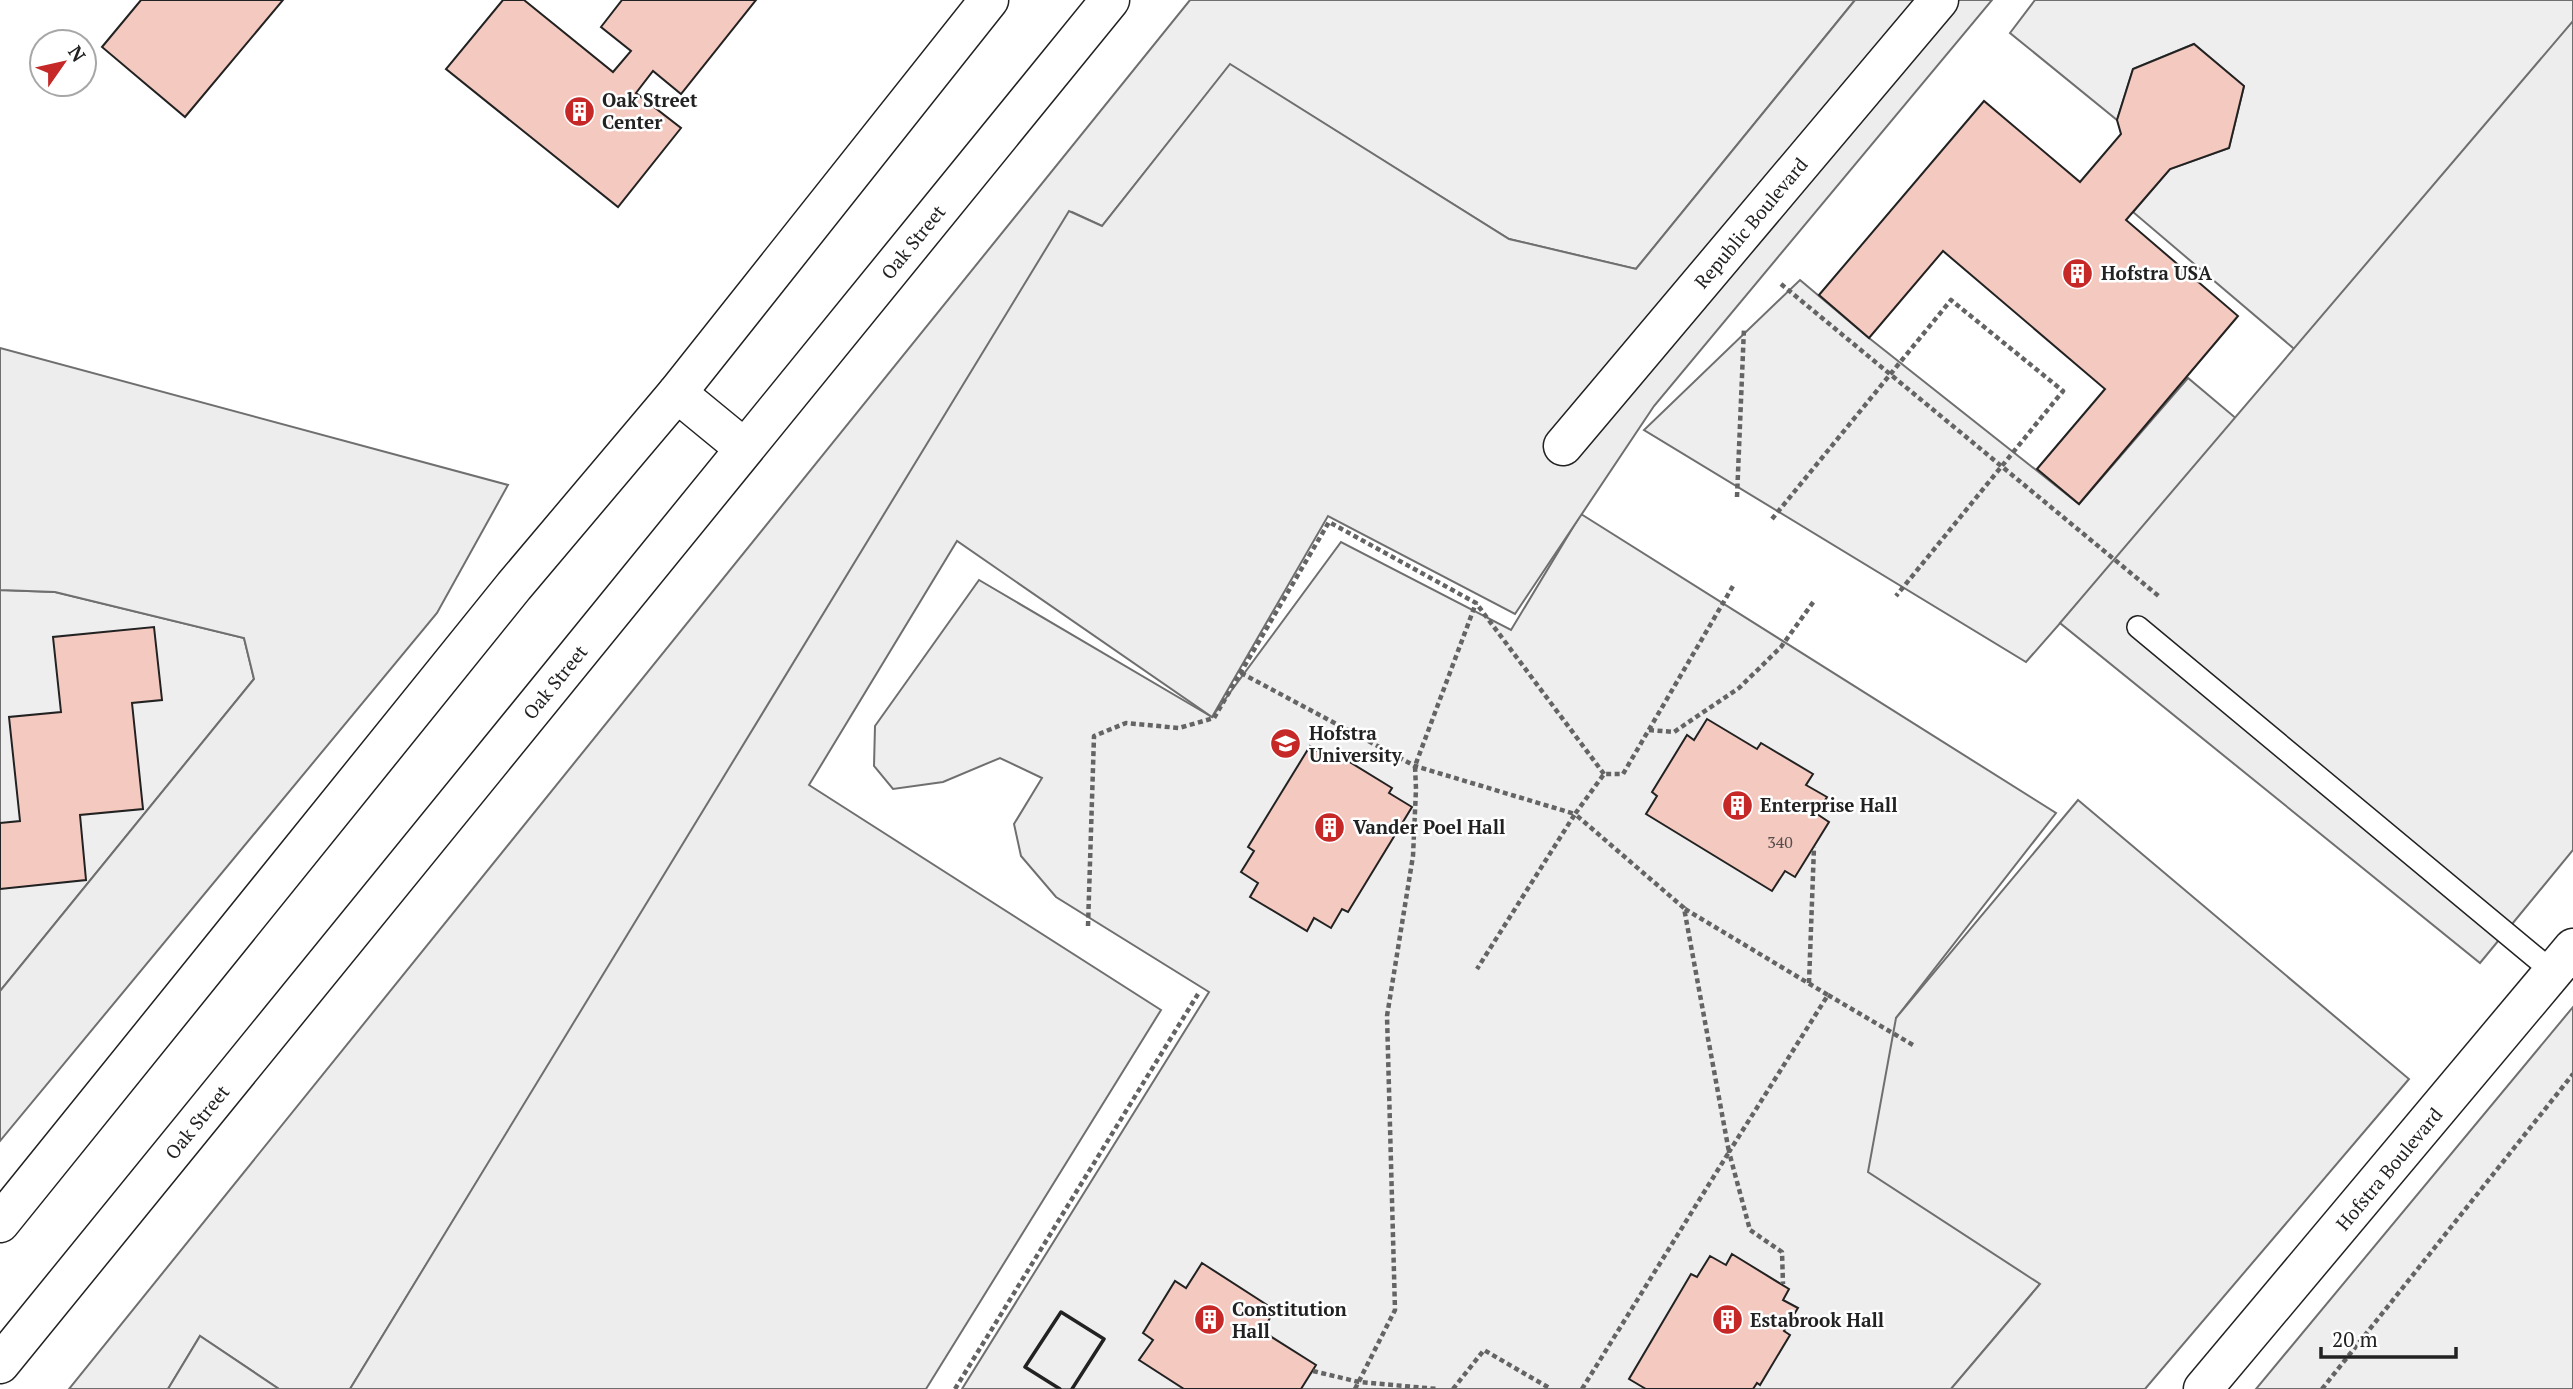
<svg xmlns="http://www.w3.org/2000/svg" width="2573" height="1389" font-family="'PT Serif',serif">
	<rect width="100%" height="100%" fill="#fff"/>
	<!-- green -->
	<g fill="#eee" stroke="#6f6f6f" stroke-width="2">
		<path d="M1190 0H1855L1636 269 1509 239 1230 65 1102 226 1072 212 350 1389H279L200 1336 168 1389H69Z"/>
		<path d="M2035 0H2573V22L2299 353 2133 212 2170 169 2229 148 2244 86 2194 44 2133 69 2117 120 2010 33Z"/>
		<path d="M1800 280 1869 338 2079 504 2188 378 2238 420 2026 662 1644 430Z"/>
		<path d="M1581 514 2056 813 1896 1018 2040 1284 1951 1389H962L1209 992 1056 897 1021 856 1014 824 1042 778 1000 758 943 782 893 789 874 766 875 726 979 580 1212 717 1341 542 1511 630Z"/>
		<path d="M0 590 55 592 244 638 254 679 0 991Z"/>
		<path d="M2573 1007V1389H2256Z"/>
	</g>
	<!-- parking -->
	<g fill="#ededed" stroke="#6f6f6f" stroke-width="2">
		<path d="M1855 0H1992L1654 406 1515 614 1328 516 1212 717 957 541 809 785 1161 1010 926 1389H350L1069 211 1102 226 1230 64 1509 239 1636 269Z"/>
		<path d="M2573 21V850L2480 963 2060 623Z"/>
		<path d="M0 348 508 485 437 613 0 1141V991L254 679 244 638 55 592 0 590Z"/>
		<path d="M2078 800 2409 1079 2145 1389H1951L2040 1284 1868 1172 1896 1018Z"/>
		<path d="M200 1336 279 1389H168Z"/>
	</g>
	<!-- building -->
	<g fill="#f3c9c0" stroke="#222" stroke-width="2">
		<path d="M141 0H283L185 117 102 47Z"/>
		<path d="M503 0H524L613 72 631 51 601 27 622 0H756L681 94 653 71 636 93 681 128 618 207 446 69Z"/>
		<path d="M2194 44 2244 86 2229 148 2170 169 2126 220 2238 316 2079 504 2037 469 2105 389 1943 251 1869 338 1819 295 1984 101 2080 182 2121 134 2117 120 2133 69Z"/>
		<path d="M154 627 162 700 132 703 143 809 80 815 86 880 0 889V823L20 821 9 717 61 712 53 637Z"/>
		<path d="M1707 719 1757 749 1761 743 1813 774 1806 785 1827 797 1817 814 1829 822 1795 877 1785 871 1772 891 1646 814 1657 796 1652 792 1687 735 1694 740Z"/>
		<path d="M1310 746 1331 760 1335 753 1392 788 1389 793 1412 807 1348 912 1342 909 1331 928 1314 918 1307 931 1250 897 1258 883 1241 872 1254 851 1248 847Z"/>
		<path d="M1732 1254 1789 1289 1783 1300 1798 1308 1784 1331 1790 1335 1760 1385 1757 1383 1753 1389H1646L1629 1379 1691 1274 1697 1277 1710 1256 1726 1265Z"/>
		<path d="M1202 1263 1275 1310 1262 1331 1316 1365 1301 1389H1184L1139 1360 1153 1340 1143 1333 1175 1281 1186 1288Z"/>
	</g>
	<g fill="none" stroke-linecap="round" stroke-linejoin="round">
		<defs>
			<path id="lane" d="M2138 627 2553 972"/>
			<g id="street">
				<path d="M1563 446 1939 0"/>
				<path d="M2203 1389 2573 948"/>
			</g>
			<g id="secondary">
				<path d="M677 393 744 448"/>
				<path d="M0 1223 514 586 677 393 989 0"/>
				<path d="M0 1364 1110 0"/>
			</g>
		</defs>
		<!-- lane casing -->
		<use href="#lane" stroke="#222" stroke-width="24"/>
		<!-- street casing -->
		<use href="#street" stroke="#222" stroke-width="41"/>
		<!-- secondary casing -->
		<use href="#secondary" stroke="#222" stroke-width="41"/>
		<!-- path -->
		<g stroke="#646464" stroke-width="4.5" stroke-dasharray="5 3.5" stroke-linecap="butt">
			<path d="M1781 284 2161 598"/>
			<path d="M1737 497 1744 328"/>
			<path d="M1772 519 1951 300 2063 391 1896 596"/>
			<path d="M1241 673 1415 766 1575 814 1477 969"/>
			<path d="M1649 730 1674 732 1739 688 1781 647 1814 601"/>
			<path d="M1685 909 1828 995 1729 1152 1750 1230 1782 1252 1783 1284"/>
			<path d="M1088 926 1094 736 1126 723 1179 728 1214 718 1329 522 1476 603 1604 774"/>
			<path d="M1809 983 1814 847"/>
			<path d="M1828 995 1913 1045"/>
			<path d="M1313 1371 1359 1382 1437 1389"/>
			<path d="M955 1389 1198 994"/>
			<path d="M1355 1389 1395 1310 1387 1016 1413 856 1416 789 1415 766 1476 603"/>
			<path d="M1453 1389 1484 1350 1551 1389"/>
			<path d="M1582 1389 1729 1152 1684 908 1575 814 1604 774H1623L1733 586"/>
			<path d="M2322 1389 2573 1074"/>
		</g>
		<!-- lane -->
		<use href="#lane" stroke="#fff" stroke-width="21"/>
		<!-- street -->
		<use href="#street" stroke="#fff" stroke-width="38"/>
		<!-- secondary -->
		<use href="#secondary" stroke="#fff" stroke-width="38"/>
		<!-- wall -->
		<path stroke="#222" stroke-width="3.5" d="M1060 1389 1025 1367 1061 1312 1104 1339 1072 1389"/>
	</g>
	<!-- icons -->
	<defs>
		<symbol id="building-disc" viewBox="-11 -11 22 22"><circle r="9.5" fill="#c62828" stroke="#fff"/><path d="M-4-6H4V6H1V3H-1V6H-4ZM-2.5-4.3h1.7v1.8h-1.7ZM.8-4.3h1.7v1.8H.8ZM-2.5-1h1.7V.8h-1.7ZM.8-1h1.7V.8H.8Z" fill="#fff"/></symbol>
		<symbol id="university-disc" viewBox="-11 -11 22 22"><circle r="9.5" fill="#c62828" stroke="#fff"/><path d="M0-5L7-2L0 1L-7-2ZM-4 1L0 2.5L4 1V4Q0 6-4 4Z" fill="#fff"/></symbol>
	</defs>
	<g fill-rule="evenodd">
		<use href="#building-disc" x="562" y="94" width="35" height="35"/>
		<use href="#building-disc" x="2060" y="256" width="35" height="35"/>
		<use href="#university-disc" x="1268" y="726" width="35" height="35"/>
		<use href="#building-disc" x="1720" y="788" width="35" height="35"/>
		<use href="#building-disc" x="1312" y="810" width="35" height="35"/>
		<use href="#building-disc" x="1192" y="1302" width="35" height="35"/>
		<use href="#building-disc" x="1710" y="1302" width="35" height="35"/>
	</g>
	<g text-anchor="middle" stroke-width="5" stroke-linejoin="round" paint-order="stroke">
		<!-- number labels -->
		<g font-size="16" fill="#564c4a">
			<text x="1780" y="848">340</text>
		</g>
		<!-- poi labels -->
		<g font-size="19" font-weight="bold" fill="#222" stroke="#fff" text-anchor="start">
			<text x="602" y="107">Oak Street<tspan x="602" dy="22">Center</tspan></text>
			<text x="2101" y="280">Hofstra USA</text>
			<text x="1309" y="740">Hofstra<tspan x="1309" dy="22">University</tspan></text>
			<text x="1760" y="812">Enterprise Hall</text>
			<text x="1353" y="834">Vander Poel Hall</text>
			<text x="1232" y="1316">Constitution<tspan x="1232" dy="22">Hall</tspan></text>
			<text x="1750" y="1327">Estabrook Hall</text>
		</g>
		<!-- street labels -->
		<g font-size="19" fill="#222" stroke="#fff">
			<text transform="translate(1751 223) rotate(-50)" y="7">Republic Boulevard</text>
			<text transform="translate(913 242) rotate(-51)" y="7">Oak Street</text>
			<text transform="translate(555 682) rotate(-51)" y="7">Oak Street</text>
			<text transform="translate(197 1122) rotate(-51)" y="7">Oak Street</text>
			<text transform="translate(2389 1169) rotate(-50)" y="7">Hofstra Boulevard</text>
		</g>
	</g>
	<!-- north arrow -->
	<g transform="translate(63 63) rotate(56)"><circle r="33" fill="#ffffff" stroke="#a7a7a7" stroke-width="2"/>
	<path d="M0-5L12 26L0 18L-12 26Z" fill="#c62828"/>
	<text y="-10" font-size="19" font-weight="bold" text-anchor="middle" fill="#222222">N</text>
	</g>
	<!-- scale -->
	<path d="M2321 1347v10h135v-10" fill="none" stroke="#222222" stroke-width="3.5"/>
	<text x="2332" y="1347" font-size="21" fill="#222222" stroke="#ffffff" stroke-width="5" paint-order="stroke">20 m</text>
</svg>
